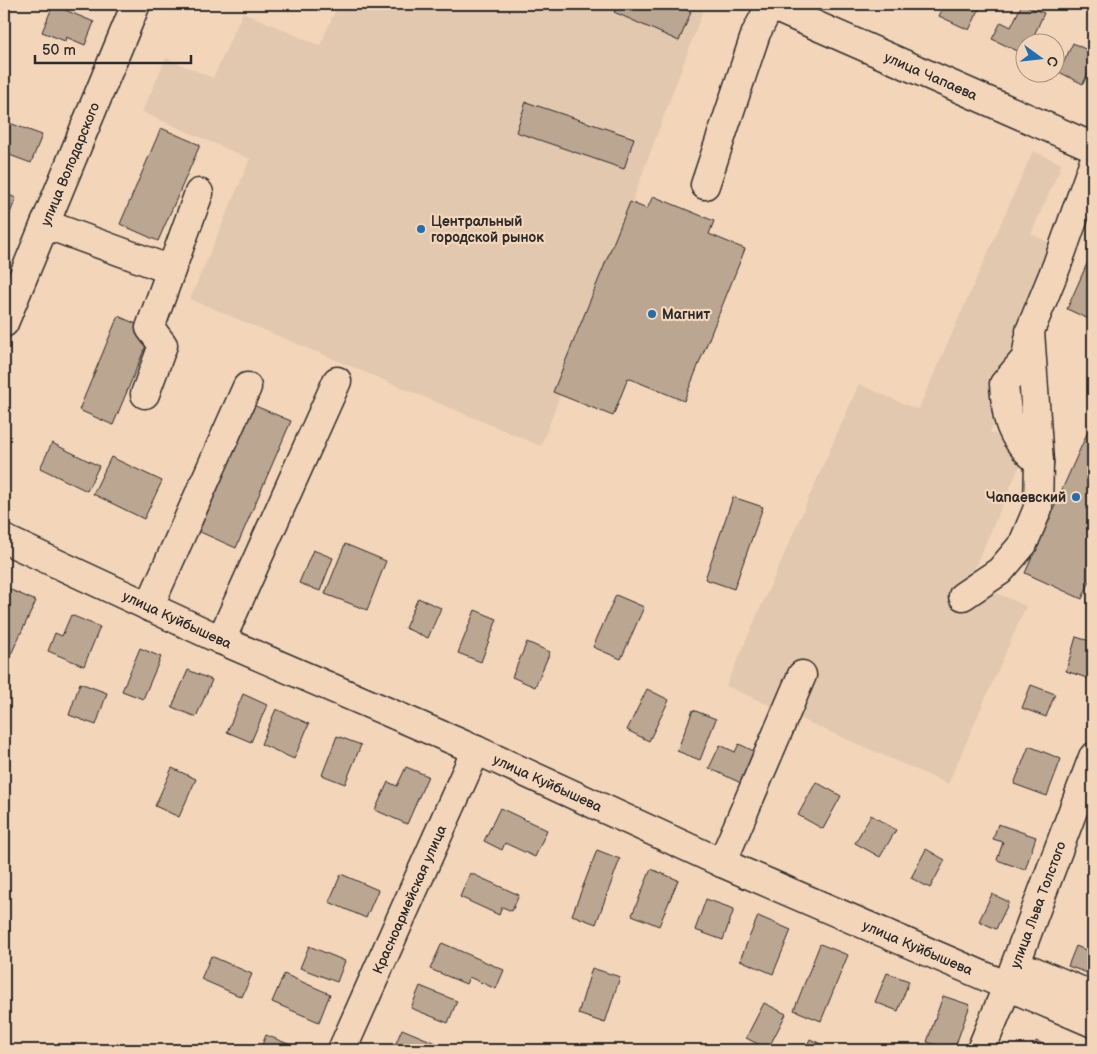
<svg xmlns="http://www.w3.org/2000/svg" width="1097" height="1054" font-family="'Balsamiq Sans',sans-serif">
	<rect width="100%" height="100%" fill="#f3d6ba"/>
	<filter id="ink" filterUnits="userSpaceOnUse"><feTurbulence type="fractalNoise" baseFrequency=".02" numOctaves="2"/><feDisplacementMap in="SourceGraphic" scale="10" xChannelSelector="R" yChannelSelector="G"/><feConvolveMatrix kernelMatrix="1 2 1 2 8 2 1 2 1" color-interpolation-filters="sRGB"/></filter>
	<g filter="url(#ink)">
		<!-- built -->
		<g fill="#e2c8ae">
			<path d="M338 4H685L703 11 541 446 190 299 250 159 142 112 166 58 213 78 243 12 320 46Z"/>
			<path d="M1033 151 1062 164 1031 234 1070 252 990 432 1027 449 969 581 1026 606 948 784 726 686 859 384 918 410Z"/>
		</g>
		<!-- building -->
		<g fill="#bba692" stroke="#2b2b2b">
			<path d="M618 4H673L691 12 679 41 614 12Z"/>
			<path d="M919 4H932L930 9Z"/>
			<path d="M945 4H976L981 6 969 30 939 16Z"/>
			<path d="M1022 4 1044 13 1031 42H1024V54L992 39 1001 22 1011 27Z"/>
			<path d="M53 5 94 22 85 45 66 37 65 41 42 32Z"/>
			<path d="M1073 43 1093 53V62L1083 84 1059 72Z"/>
			<path d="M526 102 634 138 624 169 516 132Z"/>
			<path d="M4 121 42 135 31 163 4 153Z"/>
			<path d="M161 128 200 145 158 241 120 224Z"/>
			<path d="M4 193 16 198 5 226 4 225Z"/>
			<path d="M653 196 714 221 709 234 745 249 684 401 628 378 613 416 553 392 630 202 647 209Z"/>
			<path d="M1093 250V321L1067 309Z"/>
			<path d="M118 316 152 331 113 425 79 410Z"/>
			<path d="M253 405 291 421 236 548 198 531Z"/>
			<path d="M1093 420V574L1082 599 1025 573Z"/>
			<path d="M52 443 99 466 87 491 40 468Z"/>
			<path d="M111 457 162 481 144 519 93 494Z"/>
			<path d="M733 497 763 507 734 589 705 579Z"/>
			<path d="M345 544 386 561 367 610 325 594Z"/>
			<path d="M313 550 333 558 320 591 299 583Z"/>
			<path d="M9 589 36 601 4 669V600Z"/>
			<path d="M616 595 644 607 621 659 593 647Z"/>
			<path d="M418 598 441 608 428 638 405 628Z"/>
			<path d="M475 610 497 619 481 662 458 653Z"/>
			<path d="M71 615 100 627 84 666 48 651 55 633 62 636Z"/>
			<path d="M1076 637 1093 642V670L1090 679 1066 671Z"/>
			<path d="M527 642 550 652 535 687 512 677Z"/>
			<path d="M140 648 161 657 143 699 122 691Z"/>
			<path d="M188 670 212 680 196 717 172 707Z"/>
			<path d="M80 683 107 693 96 725 69 715Z"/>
			<path d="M1031 685 1055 694 1046 717 1022 708Z"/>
			<path d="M647 689 669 700 649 741 627 730Z"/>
			<path d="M243 694 267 705 251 742 227 732Z"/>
			<path d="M276 709 309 724 294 759 261 744Z"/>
			<path d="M693 710 716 719 700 760 677 751Z"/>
			<path d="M337 736 361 745 345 784 322 775Z"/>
			<path d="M739 744 758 753 743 784 709 768 720 745 735 752Z"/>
			<path d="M1029 746 1061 759 1047 796 1014 784Z"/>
			<path d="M406 767 428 776 407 824 375 810 388 782 397 786Z"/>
			<path d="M172 768 196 779 179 817 155 806Z"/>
			<path d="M816 782 841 796 823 829 798 815Z"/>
			<path d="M500 808 547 830 535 857 505 843 502 850 484 841Z"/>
			<path d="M871 815 896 830 880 857 855 843Z"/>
			<path d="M998 824 1036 837 1025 870 997 860 1003 842 993 839Z"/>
			<path d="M926 849 945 860 930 888 911 878Z"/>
			<path d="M597 850 620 859 596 924 572 915Z"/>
			<path d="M651 869 678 880 659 926 632 915Z"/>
			<path d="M470 873 519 895 512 911 502 907 499 915 460 897Z"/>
			<path d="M341 874 378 890 366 918 329 902Z"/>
			<path d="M992 894 1009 902 996 929 979 921Z"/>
			<path d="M706 899 734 909 723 940 695 930Z"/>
			<path d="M758 916 791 930 773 974 740 960Z"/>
			<path d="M442 943 504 970 496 989 469 977 466 984 430 969Z"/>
			<path d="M820 944 848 955 821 1021 794 1010Z"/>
			<path d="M309 946 345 961 337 982 300 968Z"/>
			<path d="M1076 946 1093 953V975L1068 966Z"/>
			<path d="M211 956 252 974 242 997 201 979Z"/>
			<path d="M592 968 620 977 605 1023 578 1014Z"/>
			<path d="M887 973 909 981 898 1011 875 1002Z"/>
			<path d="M284 974 330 994 319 1022 272 1002Z"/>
			<path d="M420 986 457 1001 448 1023 411 1008Z"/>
			<path d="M943 996 970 1005 954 1050 927 1042Z"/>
			<path d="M764 1003 786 1014 768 1049 746 1038Z"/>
			<path d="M402 1029 438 1044 436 1050H393Z"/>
			<path d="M266 1035 303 1050H260Z"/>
			<path d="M810 1039 834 1050H805Z"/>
			<path d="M1036 1041 1057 1050H1032Z"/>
		</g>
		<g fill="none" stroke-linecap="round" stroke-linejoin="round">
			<defs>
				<g id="minor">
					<path id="s1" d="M767 4 1093 147"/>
					<path d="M705 185 756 33 771 4"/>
					<path d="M45 224 171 270"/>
					<path id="s2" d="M4 323 136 4"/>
					<path d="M1029 340 1026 358 1004 384C1007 422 1009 437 1039 462"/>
					<path d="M145 394 163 345 150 328 199 193"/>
					<path id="s3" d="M4 539 221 640 476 750 722 863 1093 1023"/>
					<path d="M963 596 1000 571 1023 544 1038 508 1039 462 1030 331 1057 265 1093 164"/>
					<path d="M149 607 247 387"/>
					<path d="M221 640 337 381"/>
					<path d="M722 863 802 675"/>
					<path d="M1007 987 1031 970 1093 996"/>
					<path id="s4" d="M342 1050 476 750"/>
					<path id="s5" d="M981 1050 1007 987 1093 757"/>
				</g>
			</defs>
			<!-- minor casing -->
			<use href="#minor" stroke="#2b2b2b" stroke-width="31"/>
			<!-- minor -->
			<use href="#minor" stroke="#f3d6ba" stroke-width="28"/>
		</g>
	</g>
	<!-- markers -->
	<g fill="#1f6fb2" stroke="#f3d6ba" stroke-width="2">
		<circle cx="421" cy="229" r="5"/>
		<circle cx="652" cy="314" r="5"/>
		<circle cx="1076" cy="497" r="5"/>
	</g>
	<g text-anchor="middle" stroke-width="4.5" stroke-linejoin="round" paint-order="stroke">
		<!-- street labels -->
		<g font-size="14" fill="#2b2b2b" stroke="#f3d6ba">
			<text dy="5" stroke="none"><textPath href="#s1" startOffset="179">улица Чапаева</textPath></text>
			<text dy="5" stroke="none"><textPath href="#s2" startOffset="172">улица Володарского</textPath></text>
			<text dy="5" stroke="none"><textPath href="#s3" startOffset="191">улица Куйбышева</textPath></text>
			<text dy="5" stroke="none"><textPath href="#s3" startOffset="596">улица Куйбышева</textPath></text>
			<text dy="5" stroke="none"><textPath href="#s4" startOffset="165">Красноармейская улица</textPath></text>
			<text dy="5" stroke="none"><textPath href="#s5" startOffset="156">улица Льва Толстого</textPath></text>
			<text dy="5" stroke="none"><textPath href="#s3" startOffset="1001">улица Куйбышева</textPath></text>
		</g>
		<!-- poi labels -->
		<g font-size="14" font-weight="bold" fill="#2b2b2b" stroke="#f3d6ba" text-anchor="start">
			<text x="431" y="226">Центральный<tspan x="431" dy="16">городской рынок</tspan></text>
			<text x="662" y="319">Магнит</text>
			<text x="1066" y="502" text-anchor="end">Чапаевский</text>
		</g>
	</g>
	<!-- margin -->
	<rect width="1097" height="1054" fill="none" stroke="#f3d6ba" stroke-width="20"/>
	<rect x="10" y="10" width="1077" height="1034" fill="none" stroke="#2b2b2b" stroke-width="2" filter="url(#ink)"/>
	<!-- north arrow -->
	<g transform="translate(1040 58) rotate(105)"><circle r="24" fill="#f3d6ba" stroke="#a39281"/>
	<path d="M0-4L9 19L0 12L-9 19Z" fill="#1f6fb2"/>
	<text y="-8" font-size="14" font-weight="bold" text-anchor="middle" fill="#2b2b2b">С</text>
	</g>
	<!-- scale -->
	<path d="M35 55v8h156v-8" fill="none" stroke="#2b2b2b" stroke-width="2.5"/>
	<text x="42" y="55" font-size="15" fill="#2b2b2b" stroke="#f3d6ba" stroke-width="4" paint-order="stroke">50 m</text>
</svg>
